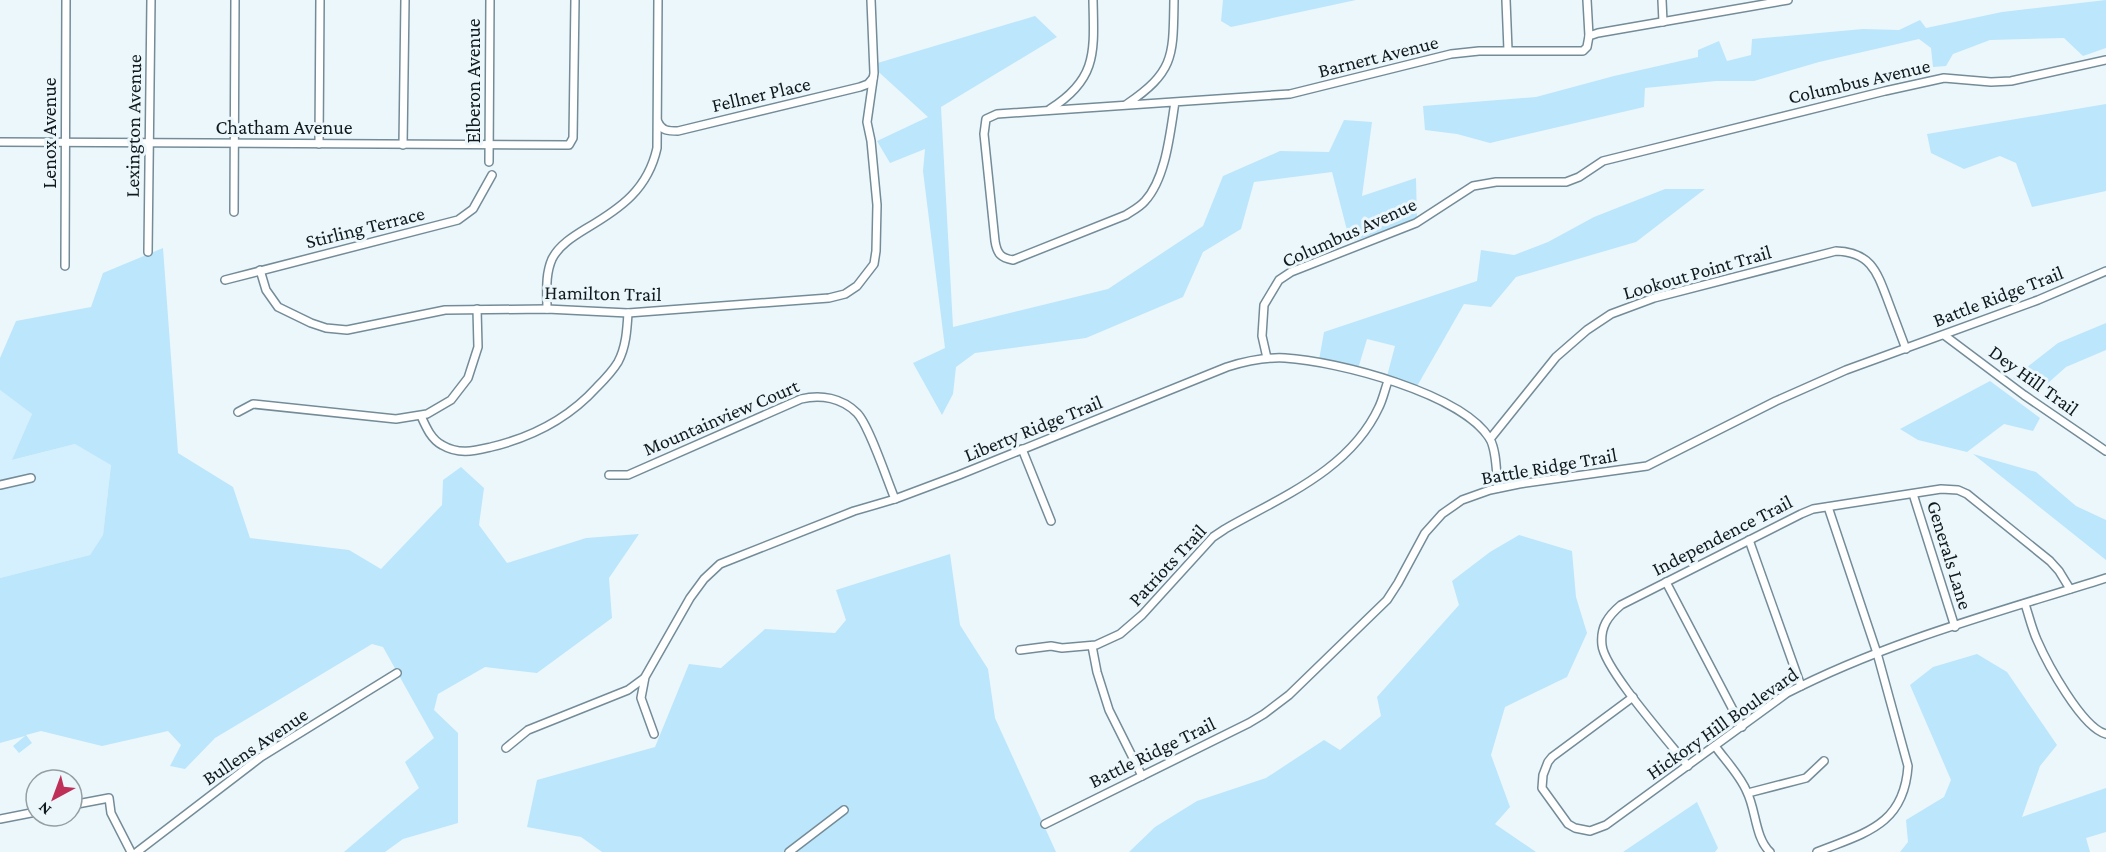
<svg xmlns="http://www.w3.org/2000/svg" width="2106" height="852" font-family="'Crimson Pro',serif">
	<rect width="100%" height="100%" fill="#ecf7fc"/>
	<!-- built -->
	<path fill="#d4effd" d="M0 390 32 414 13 460 75 444 111 464 103 535 90 555 0 578Z"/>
	<!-- green -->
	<g fill="#bce6fb">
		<path d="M1223 0H1356L1231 27 1221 21Z"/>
		<path d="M2106 0V48L2083 56 2064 38 1990 40 1953 54 1946 66 1933 67 1931 48 1919 39 1819 62 1754 81H1716L1645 88 1644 107 1490 143 1457 134 1425 130 1423 106 1536 97 1614 76 1698 57V50L1719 41 1727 61 1751 55 1752 39 1863 29 1899 30 1920 20 1926 28 2002 12Z"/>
		<path d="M1035 16 1057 37 941 107 953 327 1108 289 1203 226 1223 176 1280 151 1329 152 1344 120 1372 122 1362 196 1416 178 1417 221 1350 242 1332 172 1254 182 1241 229 1203 252 1183 297 1086 338 975 353 956 367 953 394 942 415 913 363 945 348 923 171 925 149 890 163 877 141 928 117 871 65Z"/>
		<path d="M2106 104V191L2032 207 2016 163 2000 156 1964 169 1931 153 1927 134Z"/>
		<path d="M1665 189H1705L1636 242 1516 277 1491 307 1464 304 1416 388 1386 380 1395 346 1367 339 1357 372 1319 360 1324 332 1477 281 1481 250 1514 255 1548 242 1594 217Z"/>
		<path d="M163 248 178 453 233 487 250 538 349 550 381 569 442 505 443 480 461 467 484 488 479 525 507 563 586 538 639 534 609 578 612 618 537 673 485 667 438 694 434 710 458 733V823L403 839 385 852H344L419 788 405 762 434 738 383 647 372 644 215 738 185 769 170 766 181 745 168 731 102 746 41 731 26 735 32 743 19 753 13 746 25 736 0 743V578L90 555 103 535 111 465 75 444 12 460 32 414 0 390V358L16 321 91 307 103 273Z"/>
		<path d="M2106 323V350L2066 367 2038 392 2013 378 2058 343Z"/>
		<path d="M1990 381 2040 418 2033 431 2004 424 1967 452 1918 440 1900 429Z"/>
		<path d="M1973 454 2036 472 2076 506 2106 520V560Z"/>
		<path d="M1519 535 1572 551 1576 597 1587 633 1567 677 1505 707 1491 755 1510 807 1495 824 1536 852H1129L1155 827 1197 801 1266 778 1324 740 1340 750 1381 716 1377 697 1459 605 1452 581 1490 552Z"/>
		<path d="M950 554 960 625 988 669 995 718 1056 852H602L581 837 527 827 537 780 655 747 689 664 721 668 765 629 835 633 846 620 836 590Z"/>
		<path d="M1977 654 2007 672 2057 745 2040 766 2022 817 2106 788V832L2086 838 2090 852H1900L1908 842 1906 820 1944 797 1951 780 1910 685 1933 667Z"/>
		<path d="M1697 802 1718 848 1715 852H1623Z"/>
	</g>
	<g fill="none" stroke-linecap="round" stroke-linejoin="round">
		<defs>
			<g id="minor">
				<path d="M1506 0 1508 50"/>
				<path d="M1587 0 1589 36"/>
				<path d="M1662 0 1663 22"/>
				<path d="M1175 102C1170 133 1166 178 1145 201 1140 207 1132 211 1126 215L1013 260C1001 258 997 254 995 241L984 134 986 119 997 114 1290 94 1451 54 1479 51H1583L1587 47 1589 36 1598 33 1788 0"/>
				<path d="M1127 104C1175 71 1173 56 1174 0"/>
				<path d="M1050 109C1098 79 1094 51 1093 0"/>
				<path d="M658 122C662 131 668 131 678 131L860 87 868 84 873 78"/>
				<path d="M0 142 569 145 573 138 575 0"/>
				<path d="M319 144 320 0"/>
				<path d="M403 145 405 0"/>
				<path d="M489 162 490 0"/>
				<path d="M234 212 235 0"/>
				<path d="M148 252 151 0"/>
				<path d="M65 266 66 0"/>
				<path d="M260 270 266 290 278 307 311 323 326 328 347 330 445 310 547 309 628 313 829 298 845 294 857 286 874 264 876 251 877 205 871 141 867 122 874 73 871 0"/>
				<path d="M225 280 458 220 473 209 492 175"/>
				<path d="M547 309C547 292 545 275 552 259 559 245 574 236 587 228 621 208 648 189 657 148L658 0"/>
				<path d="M1944 335 2024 395 2106 451"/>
				<path d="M1267 358 1262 336 1264 305 1279 280 1291 272 1416 223 1473 186 1496 182H1566L1579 177 1603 161 1611 159 1885 91 1944 78 1991 82 2011 81 2106 60"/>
				<path d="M238 412 253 404 396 419 427 414 451 400 468 378 478 347 477 309"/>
				<path d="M421 416C426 427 431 439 442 445 459 455 474 451 491 447 533 437 568 419 597 387 605 379 612 372 618 362 626 347 627 330 628 313"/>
				<path d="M1490 439 1556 357 1587 330 1611 314 1654 298 1836 251C1871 252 1877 272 1888 301 1894 317 1900 333 1906 349"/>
				<path d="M1022 449 1051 521"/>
				<path d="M609 475H628L801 399C821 394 842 398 857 413 869 425 887 480 895 499"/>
				<path d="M0 485 31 478"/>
				<path d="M1913 494 1955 627"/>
				<path d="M1749 540 1801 686"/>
				<path d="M1666 582 1742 727"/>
				<path d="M2025 604C2029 616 2032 629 2037 640 2047 663 2082 728 2106 734"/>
				<path d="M1092 646 1097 672 1109 710 1142 776"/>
				<path d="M1020 650 1051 646 1062 648 1096 645 1120 634 1142 615 1213 537 1225 529C1281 497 1350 470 1379 407 1383 399 1385 389 1388 381"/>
				<path d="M1633 697 1552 757 1548 762 1543 775 1542 788 1568 824 1575 828 1590 831 1606 825 1787 693C1888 641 1999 612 2106 578"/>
				<path d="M654 734 641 698 645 677 690 598 704 579 720 564 854 511 895 499 959 475 1227 367C1246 361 1265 357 1285 358 1336 361 1462 393 1490 439 1497 452 1496 473 1498 488"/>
				<path d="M1715 746C1725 760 1740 775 1747 792 1756 810 1755 838 1770 852"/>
				<path d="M506 748 528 730 628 690 643 679"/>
				<path d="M1688 766C1670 743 1604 669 1602 645 1600 627 1608 616 1621 605L1801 514 1813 509 1941 489 1958 490 1967 494 2050 561 2059 571 2070 589"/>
				<path d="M1748 793 1806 778 1824 761"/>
				<path d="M72 805 109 798 111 813 131 852"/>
				<path d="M0 819 36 812"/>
				<path d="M1045 824 1249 723 1264 714 1289 695 1387 600 1398 583 1425 533 1442 514 1462 500 1490 490 1519 484 1647 466 1776 401 1846 370 2038 300 2106 271"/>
				<path d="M137 852 261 757 397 673"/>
				<path d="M789 852 844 810"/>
				<path d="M1817 852C1864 833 1904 826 1908 766L1877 653 1828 507"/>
			</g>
		</defs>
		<!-- minor casing -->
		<use href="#minor" stroke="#748c98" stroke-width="10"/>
		<!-- minor -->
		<use href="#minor" stroke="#fff" stroke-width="7"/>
	</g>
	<g text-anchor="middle" stroke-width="6" stroke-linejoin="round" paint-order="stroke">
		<!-- street labels -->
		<g font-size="20" fill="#101a1e" stroke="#ecf7fc">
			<text transform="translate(1378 56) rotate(-14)" y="7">Barnert Avenue</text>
			<text transform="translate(473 81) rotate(-90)" y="7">Elberon Avenue</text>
			<text transform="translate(1859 81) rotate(-13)" y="7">Columbus Avenue</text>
			<text transform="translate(761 94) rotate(-13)" y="7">Fellner Place</text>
			<text transform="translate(133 126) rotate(-89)" y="7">Lexington Avenue</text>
			<text x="284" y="134">Chatham Avenue</text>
			<text transform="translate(49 133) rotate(-90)" y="7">Lenox Avenue</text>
			<text transform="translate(365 227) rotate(-14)" y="7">Stirling Terrace</text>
			<text transform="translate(1349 232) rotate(-24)" y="7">Columbus Avenue</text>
			<text transform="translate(1697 272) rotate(-16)" y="7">Lookout Point Trail</text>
			<text transform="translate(603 293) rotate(1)" y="7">Hamilton Trail</text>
			<text transform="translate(1998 296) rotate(-21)" y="7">Battle Ridge Trail</text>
			<text transform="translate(2034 380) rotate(36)" y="7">Dey Hill Trail</text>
			<text transform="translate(721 417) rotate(-23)" y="7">Mountainview Court</text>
			<text transform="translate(1033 428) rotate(-22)" y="7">Liberty Ridge Trail</text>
			<text transform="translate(1549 466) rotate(-10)" y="7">Battle Ridge Trail</text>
			<text transform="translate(1722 535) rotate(-27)" y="7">Independence Trail</text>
			<text transform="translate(1950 555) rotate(73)" y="7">Generals Lane</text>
			<text transform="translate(1167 565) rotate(-47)" y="7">Patriots Trail</text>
			<text transform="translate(1722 723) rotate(-35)" y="7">Hickory Hill Boulevard</text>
			<text transform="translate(255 746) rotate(-34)" y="7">Bullens Avenue</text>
			<text transform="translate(1152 752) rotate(-26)" y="7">Battle Ridge Trail</text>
		</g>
	</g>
	<!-- north arrow -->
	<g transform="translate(54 798) rotate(221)"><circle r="28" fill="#ecf7fc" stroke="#949fa3" stroke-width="1.5"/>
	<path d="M0-4.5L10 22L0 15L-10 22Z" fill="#bf3059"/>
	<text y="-9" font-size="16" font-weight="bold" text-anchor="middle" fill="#101a1e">N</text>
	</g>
</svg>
